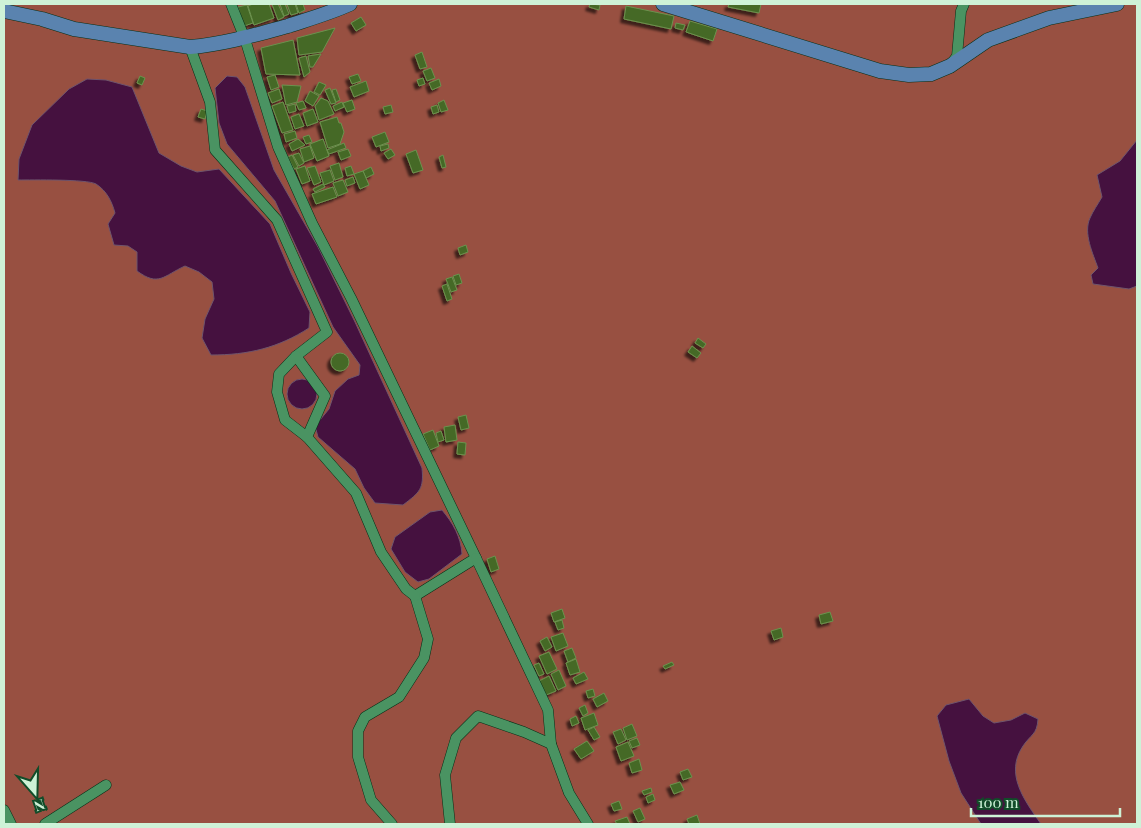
<svg xmlns="http://www.w3.org/2000/svg" width="1141" height="828" font-family="'Playfair Display',serif">
	<defs>
		<filter id="shadow"><feDropShadow dx="-3.5" dy="3.5" stdDeviation="1" flood-color="#0009"/></filter>
	</defs>
	<rect width="100%" height="100%" fill="#114c29"/>
	<!-- forest -->
	<rect fill="#985041" x="4" y="4" width="1133" height="820"/>
	<!-- water -->
	<g fill="#45113f" stroke="#6e546d">
		<path d="M227 76 237 77 245 87 274 170 318 247 355 322 422 468C424 489 420 492 403 505L375 503 364 488 355 469 318 437 315 426 329 409 335 391 348 379 359 375 360 365 333 327 275 201 227 144 219 123 215 88Z"/>
		<path d="M87 79 106 80 132 87 159 153 181 166 197 172 219 169 270 224 291 273 310 312 309 328C278 348 248 355 211 355L202 338 205 319 214 299 212 282 199 272 185 266C163 276 159 287 137 271V252L128 246 114 245 108 224 115 213C112 202 107 191 96 184 87 179 32 180 18 180L19 159 32 125 69 89Z"/>
		<path d="M1137 140V286L1129 289 1093 284 1091 275 1098 268C1093 254 1083 233 1090 218 1093 211 1098 204 1102 197L1097 175 1120 161Z"/>
		<circle cx="302" cy="394" r="15"/>
		<path d="M442 510C453 523 461 537 462 554L429 579 418 582 405 572 391 549 395 537 430 512Z"/>
		<path d="M969 699 983 716 994 723 1011 720 1025 713 1038 719C1037 735 1031 734 1023 746 1004 774 1025 801 1041 824H981L961 793 949 761 937 716 946 705Z"/>
	</g>
	<!-- building -->
	<g fill="#446925" stroke="#6b924e" filter="url(#shadow)">
		<path d="M253 4H269L274 18 254 25 248 6Z"/>
		<path d="M272 4H278L284 17 278 20Z"/>
		<path d="M280 4H285L289 14 284 16Z"/>
		<path d="M287 4H295L298 13 291 15Z"/>
		<path d="M296 4H303L305 10 299 13Z"/>
		<path d="M590 4 600 5 599 10 589 7Z"/>
		<path d="M729 4H761L759 13 728 7Z"/>
		<path d="M247 5 253 23 244 26 238 7Z"/>
		<path d="M626 6 674 16 671 29 624 19Z"/>
		<path d="M361 17 366 25 356 31 351 23Z"/>
		<path d="M690 21 717 29 713 41 686 32Z"/>
		<path d="M676 23 685 25 683 30 675 28Z"/>
		<path d="M335 28 322 52 299 55 297 38Z"/>
		<path d="M293 40 300 75 266 74 261 48Z"/>
		<path d="M422 52 427 67 420 69 415 55Z"/>
		<path d="M321 54 313 67H310L308 56Z"/>
		<path d="M306 56 310 72 304 77 299 58Z"/>
		<path d="M431 68 435 78 427 81 423 71Z"/>
		<path d="M358 74 361 81 352 84 349 77Z"/>
		<path d="M275 75 279 87 271 90 267 77Z"/>
		<path d="M140 76 145 78 142 85 137 83Z"/>
		<path d="M423 78 425 84 419 86 417 80Z"/>
		<path d="M439 79 441 86 432 90 429 83Z"/>
		<path d="M366 81 369 91 354 97 350 87Z"/>
		<path d="M319 82 326 85 320 95 314 92Z"/>
		<path d="M282 85 301 86 297 102 286 105Z"/>
		<path d="M330 88 336 103 331 104 325 90Z"/>
		<path d="M279 89 282 99 272 103 268 93Z"/>
		<path d="M336 89 340 100 336 102 332 90Z"/>
		<path d="M310 91 319 96 313 106 305 101Z"/>
		<path d="M321 98 328 101 334 114 319 120 315 106Z"/>
		<path d="M352 100 355 109 347 112 343 103Z"/>
		<path d="M444 100 448 110 441 112 438 103Z"/>
		<path d="M303 101 306 108 299 110 296 103Z"/>
		<path d="M283 102 293 130 282 133 272 106Z"/>
		<path d="M342 102 344 107 335 111 333 106Z"/>
		<path d="M295 104 296 111 289 113 287 106Z"/>
		<path d="M391 105 393 112 385 114 383 107Z"/>
		<path d="M437 105 439 112 433 114 431 107Z"/>
		<path d="M201 109 207 111 205 119 198 117Z"/>
		<path d="M313 109 318 122 307 126 303 113Z"/>
		<path d="M299 114 304 126 295 129 291 117Z"/>
		<path d="M337 117 339 123H341L344 132 340 144 328 148 320 122Z"/>
		<path d="M295 131 297 138 286 142 284 134Z"/>
		<path d="M385 132 389 142 376 147 372 137Z"/>
		<path d="M309 135 312 142 306 144 303 137Z"/>
		<path d="M298 139 305 145 292 151 289 144Z"/>
		<path d="M323 139 329 156 317 161 310 144Z"/>
		<path d="M344 143 346 148 329 154 327 150Z"/>
		<path d="M388 144 389 148 381 151 380 146Z"/>
		<path d="M310 146 314 158 304 162 300 149Z"/>
		<path d="M348 149 351 156 341 160 338 152Z"/>
		<path d="M391 149 395 155 388 159 384 153Z"/>
		<path d="M416 150 423 170 413 173 406 154Z"/>
		<path d="M299 153 304 163 299 166 293 155Z"/>
		<path d="M292 155 298 167 294 169 288 157Z"/>
		<path d="M443 155 446 167 442 168 439 157Z"/>
		<path d="M339 163 343 177 335 180 330 166Z"/>
		<path d="M305 166 310 181 302 184 296 169Z"/>
		<path d="M315 166 321 182 314 185 307 168Z"/>
		<path d="M351 166 354 174 347 176 345 168Z"/>
		<path d="M371 167 374 174 366 178 363 171Z"/>
		<path d="M330 170 334 181 324 185 320 173Z"/>
		<path d="M363 171 369 185 360 189 354 174Z"/>
		<path d="M353 177 355 183 347 186 345 180Z"/>
		<path d="M343 180 348 192 338 196 333 183Z"/>
		<path d="M323 184 325 187 315 192 313 189Z"/>
		<path d="M333 187 337 197 316 204 312 194Z"/>
		<path d="M466 245 468 252 460 255 458 248Z"/>
		<path d="M459 274 462 283 456 285 453 276Z"/>
		<path d="M452 277 457 290 451 292 446 279Z"/>
		<path d="M447 284 452 299 447 301 442 286Z"/>
		<path d="M698 338 706 344 703 348 695 343Z"/>
		<path d="M692 346 701 353 697 358 688 352Z"/>
		<circle cx="340" cy="362" r="9"/>
		<path d="M466 415 469 428 461 430 458 417Z"/>
		<path d="M455 425 457 440 446 442 444 427Z"/>
		<path d="M433 430 439 446 430 450 423 434Z"/>
		<path d="M441 431 444 440 438 442 436 433Z"/>
		<path d="M458 442 466 443 465 455 457 454Z"/>
		<path d="M495 556 499 569 491 572 487 559Z"/>
		<path d="M562 609 565 618 554 622 551 613Z"/>
		<path d="M830 612 833 621 821 624 819 615Z"/>
		<path d="M562 620 564 628 558 630 555 622Z"/>
		<path d="M781 628 783 637 774 640 771 631Z"/>
		<path d="M563 633 568 646 556 651 551 637Z"/>
		<path d="M547 637 552 647 545 651 540 641Z"/>
		<path d="M572 648 576 658 568 662 564 651Z"/>
		<path d="M549 652 557 669 547 674 539 656Z"/>
		<path d="M576 659 580 672 570 675 566 663Z"/>
		<path d="M672 662 674 665 665 669 663 666Z"/>
		<path d="M539 663 544 674 539 676 534 665Z"/>
		<path d="M559 670 566 686 558 690 551 674Z"/>
		<path d="M584 672 588 679 576 684 573 678Z"/>
		<path d="M549 676 556 691 546 695 539 681Z"/>
		<path d="M593 689 595 696 588 698 586 691Z"/>
		<path d="M604 693 608 701 597 707 593 699Z"/>
		<path d="M585 705 588 713 583 716 579 708Z"/>
		<path d="M594 713 598 725 585 730 581 718Z"/>
		<path d="M576 716 579 723 572 726 570 719Z"/>
		<path d="M632 724 637 736 627 740 623 728Z"/>
		<path d="M594 727 600 737 594 740 588 730Z"/>
		<path d="M621 729 626 740 618 744 613 732Z"/>
		<path d="M637 738 640 745 632 748 629 741Z"/>
		<path d="M587 741 594 751 581 759 574 749Z"/>
		<path d="M628 742 634 756 621 761 616 747Z"/>
		<path d="M639 759 642 770 632 773 629 763Z"/>
		<path d="M688 769 692 777 683 780 680 772Z"/>
		<path d="M680 782 684 790 674 794 670 785Z"/>
		<path d="M651 788 652 792 644 795 642 791Z"/>
		<path d="M653 794 655 800 648 803 646 797Z"/>
		<path d="M619 801 622 809 614 811 611 804Z"/>
		<path d="M640 808 645 819 638 822 633 811Z"/>
		<path d="M697 815 700 824H689L687 819Z"/>
		<path d="M627 817 630 824H617L615 821Z"/>
	</g>
	<g fill="none" stroke-linecap="round" stroke-linejoin="round">
		<defs>
			<g id="minor">
				<path d="M231 4 245 39 278 147 312 223 351 298 476 558 415 596 428 639 424 658 399 697 365 717 358 731V757L371 800 392 824"/>
				<path d="M190 47 210 102 215 150 277 220 327 332 296 356 325 396 307 437 356 493 381 552 406 589 415 596"/>
				<path d="M952 63 957 56 961 11 964 4"/>
				<path d="M296 356 279 374 277 392 285 420 307 437"/>
				<path d="M551 744 569 793 588 824"/>
				<path d="M4 810 11 824"/>
				<path d="M45 824 106 785"/>
				<path d="M450 824 445 775 456 738 478 716 524 732 551 744 548 710 476 558"/>
			</g>
			<g id="major">
				<path d="M663 4 880 71 909 75 931 74 950 66 988 40 1049 18 1117 4"/>
				<path d="M4 11 42 19 74 29 190 47C224 44 255 35 288 26 309 19 330 13 350 4"/>
			</g>
		</defs>
		<!-- minor casing -->
		<use href="#minor" stroke="#062f17" stroke-width="11"/>
		<!-- major casing -->
		<use href="#major" stroke="#062f17" stroke-width="15"/>
		<!-- minor -->
		<use href="#minor" stroke="#4a9362" stroke-width="10"/>
		<!-- major -->
		<use href="#major" stroke="#5a83af" stroke-width="14"/>
	</g>
	<!-- border -->
	<rect width="1141" height="828" fill="none" stroke="#cef2d7" stroke-width="10"/>
	<!-- north arrow -->
	<g transform="translate(35 793) rotate(160)" stroke="#114c29" stroke-width="4" paint-order="stroke">
	<path d="M0-4L9 19L0 12L-9 19Z" fill="#cef2d7"/>
	<text y="-8" font-size="14" font-weight="bold" text-anchor="middle" fill="#cef2d7">N</text>
	</g>
	<!-- scale -->
	<path d="M971 808v8h149v-8" fill="none" stroke="#cef2d7" stroke-width="2.5"/>
	<text x="978" y="808" font-size="15" fill="#cef2d7" stroke="#114c29" stroke-width="4" paint-order="stroke">100 m</text>
</svg>
